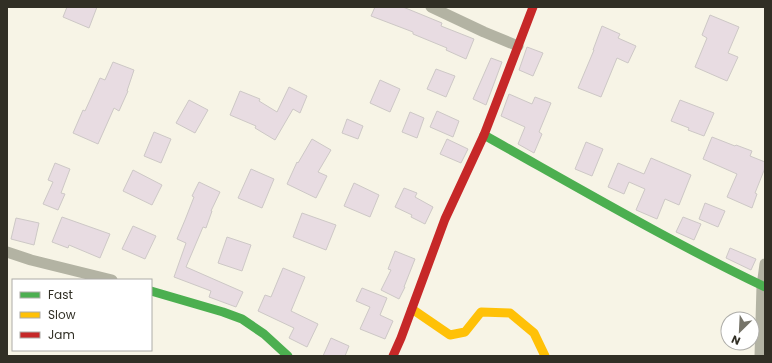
<svg xmlns="http://www.w3.org/2000/svg" width="772" height="363" font-family="Poppins,sans-serif">
	<rect width="100%" height="100%" fill="#f7f4e6"/>
	<!-- building -->
	<g fill="#e8dce2" stroke="#cdc8c6">
		<path d="M67 7H97L89 28 63 17Z"/>
		<path d="M375 7H403L442 23 441 26 474 39 466 59 446 50 447 48 413 34V32L371 16Z"/>
		<path d="M710 15 739 27 728 53 738 57 727 81 695 67 707 38 702 35Z"/>
		<path d="M602 26 620 34 618 38 636 46 628 63 617 58 601 97 578 88 594 50H593Z"/>
		<path d="M527 47 543 53 533 76 519 70Z"/>
		<path d="M491 58 502 62 486 105 473 99Z"/>
		<path d="M113 62 134 70 127 91H128L119 111 114 108 98 144 73 133 83 110 85 111 100 78 105 80Z"/>
		<path d="M436 69 455 76 446 97 427 89Z"/>
		<path d="M380 80 400 89 390 112 370 103Z"/>
		<path d="M289 87 307 96 300 113 293 109 275 140 255 128 256 126 230 115 240 91 260 99 259 101 277 112Z"/>
		<path d="M509 94 532 104 535 97 551 103 539 132 542 134 534 153 518 144 525 127 501 116Z"/>
		<path d="M189 100 208 110 195 133 176 123Z"/>
		<path d="M680 100 714 113 704 136 688 130 689 128 671 121Z"/>
		<path d="M437 111 459 121 453 137 430 127Z"/>
		<path d="M410 112 424 118 417 138 402 132Z"/>
		<path d="M347 119 363 126 358 139 342 133Z"/>
		<path d="M154 132 171 139 161 163 144 156Z"/>
		<path d="M712 137 735 146 736 145 752 151 750 156 765 162V168L755 193 757 194 752 208 727 197 737 174 703 159Z"/>
		<path d="M312 139 331 150 318 172 327 176 316 198 287 184 297 162 298 163Z"/>
		<path d="M447 139 468 149 461 163 440 154Z"/>
		<path d="M586 142 603 149 592 176 575 169Z"/>
		<path d="M651 158 691 175 679 205 665 199 657 219 636 210 645 189 629 182 624 194 608 187 618 163 644 174Z"/>
		<path d="M55 163 70 169 61 193 65 194 58 210 43 204 53 182 48 180Z"/>
		<path d="M251 169 274 179 262 208 238 198Z"/>
		<path d="M133 170 162 185 152 205 123 191Z"/>
		<path d="M199 182 220 192 211 211H212L206 228 203 227 186 267 243 292 236 307 209 297 211 291 174 277 186 243 177 239 185 220 194 197 192 196Z"/>
		<path d="M354 183 379 195 370 217 344 206Z"/>
		<path d="M404 188 417 193 415 197 433 207 425 224 411 217 412 215 395 207Z"/>
		<path d="M705 203 725 211 718 227 699 219Z"/>
		<path d="M302 213 336 225 326 250 293 237Z"/>
		<path d="M62 217 110 234 100 258 69 245 68 248 52 242Z"/>
		<path d="M683 217 701 224 694 240 676 232Z"/>
		<path d="M16 218 39 223 34 245 11 239Z"/>
		<path d="M133 226 156 236 145 259 122 249Z"/>
		<path d="M227 237 251 245 242 271 218 263Z"/>
		<path d="M730 248 756 259 751 270 726 258Z"/>
		<path d="M395 251 415 259 404 287H405L399 299 381 290 391 270 388 269Z"/>
		<path d="M283 268 305 277 291 311 318 324 307 347 289 338 294 328 258 311 265 295 271 297Z"/>
		<path d="M362 288 387 298 380 315 393 321 385 339 360 329 370 307 356 301Z"/>
		<path d="M331 338 349 346 345 356H323Z"/>
	</g>
	<g fill="none" stroke-linecap="round" stroke-linejoin="round">
		<!-- street -->
		<g stroke="#b3b3a3" stroke-width="11">
			<path d="M431 7 484 32 518 46"/>
			<path d="M7 252 31 260 112 280"/>
			<path d="M760 356 762 286 765 264"/>
		</g>
		<!-- fast -->
		<g stroke="#4caf50" stroke-width="9">
			<path d="M484 135C577 187 669 241 765 287"/>
			<path d="M151 291 223 312 242 319 264 334 288 356"/>
		</g>
		<!-- slow -->
		<path stroke="#ffc107" stroke-width="9" d="M412 309 450 335 465 332 481 312 510 313 534 333 545 356"/>
		<!-- jam -->
		<path stroke="#c62828" stroke-width="9" d="M393 356 401 338 445 219 484 135 533 7"/>
	</g>
	<!-- border -->
	<rect width="772" height="363" fill="none" stroke="#312f25" stroke-width="16"/>
	<!-- legend -->
	<rect x="12" y="279" width="140" height="72" fill="#ffffff" stroke="#adaca8"/>
	<rect x="20" y="292" width="20" height="6" fill="#4caf50" stroke="#adaca8"/>
	<text x="48" y="299" font-size="12" fill="#312f25">Fast</text>
	<rect x="20" y="312" width="20" height="6" fill="#ffc107" stroke="#adaca8"/>
	<text x="48" y="319" font-size="12" fill="#312f25">Slow</text>
	<rect x="20" y="332" width="20" height="6" fill="#c62828" stroke="#adaca8"/>
	<text x="48" y="339" font-size="12" fill="#312f25">Jam</text>
	<!-- north arrow -->
	<g transform="translate(740 331) rotate(204)"><circle r="19" fill="#ffffff" stroke="#adaca8"/>
	<path d="M0-3L7 15L0 10L-7 15Z" fill="#767469"/>
	<text y="-6" font-size="11" font-weight="bold" text-anchor="middle" fill="#312f25">N</text>
	</g>
</svg>
